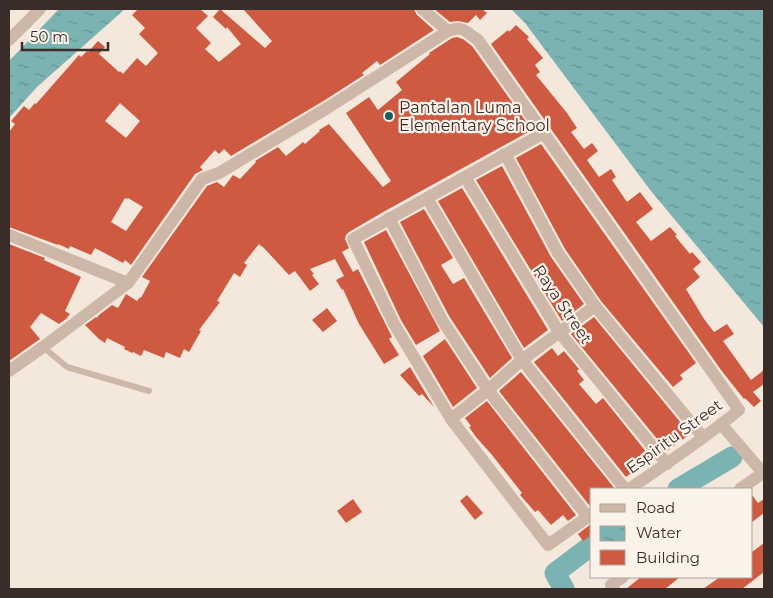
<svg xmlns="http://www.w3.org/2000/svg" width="773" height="598" font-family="Montserrat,sans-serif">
	<defs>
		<pattern id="water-ripples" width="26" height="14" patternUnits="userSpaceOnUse" patternTransform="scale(1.25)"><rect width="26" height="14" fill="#7ab3b2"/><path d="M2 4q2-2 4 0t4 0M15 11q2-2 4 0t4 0" fill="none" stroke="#659291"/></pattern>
	</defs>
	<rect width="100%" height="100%" fill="#f4e8dd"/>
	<!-- water -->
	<g fill="url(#water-ripples)">
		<path d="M59 9H125L37 87 9 118V61Z"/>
		<path d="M511 9H764V327L651 191 525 23Z"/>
	</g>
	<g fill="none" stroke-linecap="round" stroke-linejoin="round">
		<!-- river -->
		<g stroke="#7ab3b2" stroke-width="21">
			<path d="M678 489 732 457"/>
			<path d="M564 589 555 573 592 545"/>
		</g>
	</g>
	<!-- building -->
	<g fill="#ce5b41" fill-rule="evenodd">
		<path d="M138 9H200L208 16 196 28 211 43 205 49 219 62 241 44 227 27 226 29 213 17 220 9 265 48 272 41 243 9H414L417 15 434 30 380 65 377 61 362 73 364 75 325 100 231 156 224 149 219 154 215 150 200 167 203 170 195 174 131 265 125 260 123 263 95 248 91 255 70 246 69 249 58 244V245L9 227V132L15 124 11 121 24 106 29 110 35 103 36 104 79 55 81 57 87 51 88 52 98 41 105 47 99 54 119 72 120 71 123 74 137 58 146 66 158 53 139 34 145 28 132 15ZM120 103 140 121 126 138 105 121ZM125 198 127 199 128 198 143 207 126 231 111 222Z"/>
		<path d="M434 9H482L487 13 480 20 476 15 468 23 458 21 450 22Z"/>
		<path d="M516 25 529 37 527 39 543 58 535 65 540 72 536 75 567 113 577 128 571 132 584 149 592 143 598 151 587 160 599 177 611 169 616 177 612 180 627 202 640 192 653 209 636 222 651 241 670 227 677 235 675 236 690 254 692 252 701 262 693 269 700 277 686 289 704 319 714 332 727 324 734 334 723 341 751 380 764 370V384L753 392 761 401 754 407 745 398 744 399 721 370 491 44 508 30 509 32Z"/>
		<path d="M457 37 463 39 472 46 532 130 385 211 349 232 346 235 345 239 349 248 342 252 353 272 358 269 392 337 389 339 399 355 384 364 359 324 343 289 342 290 336 280 344 276 335 259 310 269 314 274 312 275 319 284 310 291 295 271 289 275 262 246V247L259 244 244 263 247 265 240 277 234 273 217 301 220 302 199 330 201 331 189 352 184 349 180 358 166 352 164 358 144 350 141 356 133 352 132 353 124 349 125 347 107 338 105 343 99 339 85 325 96 317 97 318 99 315 112 305 118 308 126 294 137 301 140 297 141 298 150 281 142 277 207 186 217 182 224 187 233 175 240 179 256 162 255 161 278 147 286 156 303 142 305 144 320 131 319 130 329 124 383 187 391 181 346 113 369 97 378 110 402 90 396 82 430 54 429 53 452 38Z"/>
		<path d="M541 144 696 363 680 375 683 379 673 387 601 301 565 249 516 158Z"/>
		<path d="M502 166 551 257 584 304 562 321 476 180Z"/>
		<path d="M462 188 548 330 524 348 438 201Z"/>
		<path d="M424 209 453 258 441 265 453 284 464 278 512 358 490 378 449 316 400 222Z"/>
		<path d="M386 230 440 331 416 345 401 320 364 242Z"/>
		<path d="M9 244 45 258 44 260 81 277 65 311 70 314 66 319 59 324 41 313 30 327 40 339 9 361Z"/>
		<path d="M327 308 337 321 323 332 312 320Z"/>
		<path d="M594 317 690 434 667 451 571 334Z"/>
		<path d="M445 339 477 388 453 407 423 356Z"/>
		<path d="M552 348 558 356 564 351 579 369 577 371 584 380 579 384 596 404 603 398 651 458 626 477 534 362Z"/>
		<path d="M410 367 434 407 422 394 419 396 400 375Z"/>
		<path d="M521 372 615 489H592V503L589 505 499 391Z"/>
		<path d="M487 401 576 515 568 521 563 515 551 525 538 510 535 512 520 495 522 493 492 455 476 437 469 427 471 426 465 418Z"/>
		<path d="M467 495 483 513 475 520 460 501Z"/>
		<path d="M752 495 758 503 764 499V513L752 522Z"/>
		<path d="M353 499 362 512 346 523 337 511Z"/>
		<path d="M591 524 592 535 583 541 578 534Z"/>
		<path d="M764 543V572L742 589H703L720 577H752V552Z"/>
		<path d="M641 577H680L665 589H626Z"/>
	</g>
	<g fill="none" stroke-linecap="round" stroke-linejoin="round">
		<!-- service -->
		<path stroke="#cdb7a8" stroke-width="6" d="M43 347 67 367 149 391"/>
		<!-- minor -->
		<g stroke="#cdb7a8" stroke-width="12">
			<path d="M422 9 448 31"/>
			<path d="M9 40 40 9"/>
			<path d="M544 133 353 239 394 324 451 419 548 545 592 514"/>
			<path d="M505 154 558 253 595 306 703 437"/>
			<path d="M465 177 559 332 667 464"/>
			<path d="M427 198 522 360 625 489"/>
			<path d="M389 218 442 320 488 390 588 517"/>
			<path d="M9 235 128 283"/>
			<path d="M9 371 43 347 128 283 202 179 219 173 329 107 448 31C463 25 466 32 478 40L739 410C704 439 666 464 629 489"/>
			<path d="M451 419 488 390 522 360 595 306"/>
			<path d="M721 424 764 474"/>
			<path d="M740 489 763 473"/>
			<path d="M614 589 611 585 623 577"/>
		</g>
	</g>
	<!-- markers -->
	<circle fill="#1b5e5f" stroke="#fbf2ea" stroke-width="2" cx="389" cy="116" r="5"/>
	<g text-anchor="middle" stroke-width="4.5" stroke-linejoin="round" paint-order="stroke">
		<!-- poi labels -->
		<g font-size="16" fill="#3a2d29" stroke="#fbf2ea" text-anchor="start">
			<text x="399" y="113">Pantalan Luma<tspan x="399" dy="18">Elementary School</tspan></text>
		</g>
		<!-- street labels -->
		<g font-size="16" fill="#3a2d29" stroke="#fbf2ea">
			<text transform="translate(563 304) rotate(56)" y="6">Raya Street</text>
			<text transform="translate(674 436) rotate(-36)" y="6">Espiritu Street</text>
		</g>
	</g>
	<!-- border -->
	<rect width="773" height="598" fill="none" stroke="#3a2d29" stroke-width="20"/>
	<!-- legend -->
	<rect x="590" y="488" width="162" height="90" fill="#fbf2ea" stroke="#aea39d"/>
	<rect x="600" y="504" width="25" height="8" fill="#cdb7a8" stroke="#aea39d"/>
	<text x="636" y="513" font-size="15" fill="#3a2d29">Road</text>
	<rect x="600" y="526" width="25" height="15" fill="url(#water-ripples)" stroke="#aea39d"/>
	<text x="636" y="538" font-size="15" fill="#3a2d29">Water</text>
	<rect x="600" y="550" width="25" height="15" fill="#ce5b41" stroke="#aea39d"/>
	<text x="636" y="563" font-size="15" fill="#3a2d29">Building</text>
	<!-- scale -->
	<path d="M22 42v8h86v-8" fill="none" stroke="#3a2d29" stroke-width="2.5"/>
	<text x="30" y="42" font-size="15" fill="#3a2d29" stroke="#fbf2ea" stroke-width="4" paint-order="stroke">50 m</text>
</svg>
